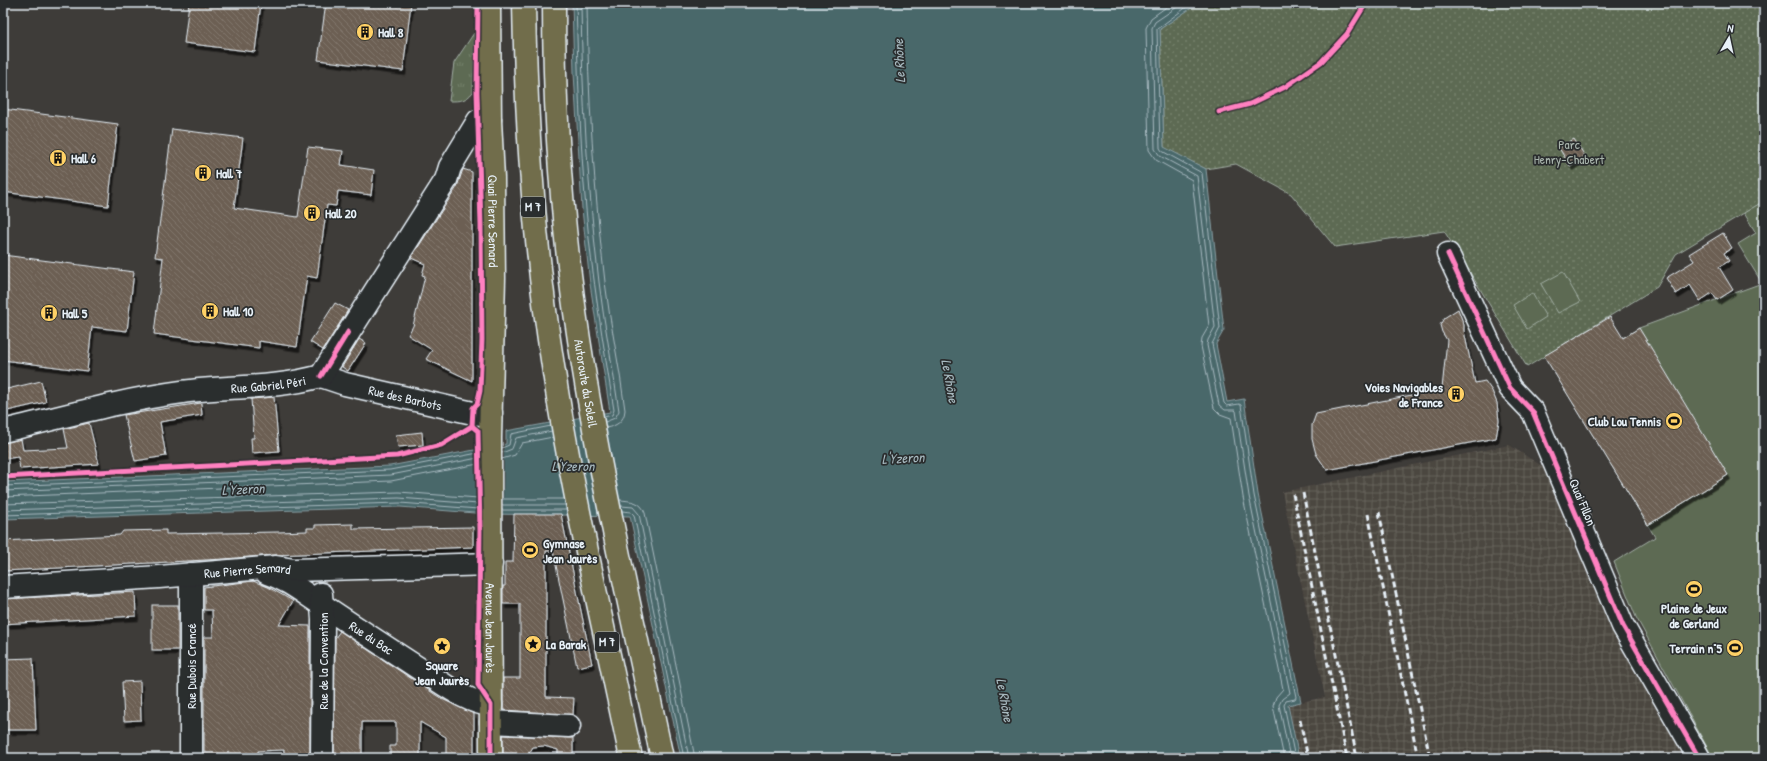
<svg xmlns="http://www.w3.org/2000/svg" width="1767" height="761" font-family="'Patrick Hand',sans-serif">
	<defs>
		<pattern id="industrial-grid" width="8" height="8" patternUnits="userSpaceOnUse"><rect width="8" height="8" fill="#4c4640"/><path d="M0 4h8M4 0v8" fill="none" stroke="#66615c"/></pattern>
		<pattern id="grass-tufts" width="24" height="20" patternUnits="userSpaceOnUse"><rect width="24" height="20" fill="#5d6b52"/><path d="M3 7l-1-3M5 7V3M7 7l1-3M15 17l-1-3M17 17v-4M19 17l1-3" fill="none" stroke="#74816c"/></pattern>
		<pattern id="park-dots" width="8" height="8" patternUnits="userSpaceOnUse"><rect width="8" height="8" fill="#5d6b52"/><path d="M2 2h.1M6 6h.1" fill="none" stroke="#74816c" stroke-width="1.8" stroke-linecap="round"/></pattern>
		<pattern id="building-back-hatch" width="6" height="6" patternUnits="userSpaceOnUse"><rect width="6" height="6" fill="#6c5f52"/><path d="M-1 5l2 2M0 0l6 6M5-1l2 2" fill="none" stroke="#81766c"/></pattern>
		<filter id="shadow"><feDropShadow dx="2.5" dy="4.5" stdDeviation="0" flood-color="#0009"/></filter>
	</defs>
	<rect width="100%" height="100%" fill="#3e3c39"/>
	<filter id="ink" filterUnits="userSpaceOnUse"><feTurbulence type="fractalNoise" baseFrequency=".025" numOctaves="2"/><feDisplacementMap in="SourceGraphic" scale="8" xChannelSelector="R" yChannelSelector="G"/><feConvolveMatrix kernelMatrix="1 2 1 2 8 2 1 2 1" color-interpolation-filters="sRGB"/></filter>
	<g filter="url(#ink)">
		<!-- industrial -->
		<path fill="url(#industrial-grid)" d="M1509 445 1545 468 1611 630 1685 758H1299L1288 705 1325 697 1282 492Z"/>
		<!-- grass -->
		<path fill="url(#grass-tufts)" stroke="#a2aea5" d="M474 33 473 92C466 101 460 101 449 101L454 63Z"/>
		<!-- park -->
		<path fill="url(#park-dots)" stroke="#a2aea5" d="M1193 3H1764V201L1676 254 1657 287 1527 367 1462 259 1444 231 1335 247 1291 194 1236 164 1206 169 1164 148 1160 29 1192 7Z"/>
		<!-- pitch -->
		<g fill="#5d6b52" stroke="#a2aea5">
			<path d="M1764 201V758H1713L1636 617 1614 562 1655 537 1558 377 1639 328 1762 283 1738 244 1756 233 1744 213Z"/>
			<path d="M1563 272 1580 302 1558 313 1541 284Z"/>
			<path d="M1532 293 1546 317 1527 329 1513 305Z"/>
		</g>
		<!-- water -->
		<path fill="#49676b" stroke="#899ea3" d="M572 3H1193V7L1160 29 1164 147 1206 169 1224 330 1216 344 1227 402 1244 399 1258 494 1301 702 1288 705 1299 758H681L630 516 487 514 400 507 3 519V482L390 466 506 444V431L610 412 590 284 582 209 574 73Z"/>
		<!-- pier -->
		<path fill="#3e3c39" d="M504 444 503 514 476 513V449Z"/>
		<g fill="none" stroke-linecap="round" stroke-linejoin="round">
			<!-- shore -->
			<g stroke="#a8bac0" stroke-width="1">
				<path d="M576 3C578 72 580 141 586 209 592 276 603 343 614 410L612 415 604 417"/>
				<path d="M581 3C582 96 588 189 599 282 604 325 613 367 619 411L615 418 605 422"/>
				<path d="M587 3C588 96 594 190 605 282 610 325 620 367 625 410 624 422 616 426 606 428"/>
				<path d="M1172 3 1151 18 1146 28 1149 150 1156 160 1192 180 1209 326 1202 338 1201 346 1214 408 1220 414 1231 418 1243 497 1283 689 1276 697 1273 706 1284 758"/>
				<path d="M1183 3 1155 22 1152 28 1155 149 1160 156 1197 176 1215 327 1208 340 1207 345 1219 405 1225 410H1235L1236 411 1249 496 1290 693 1282 699 1279 705 1290 758"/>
				<path d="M1189 3 1188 6 1157 29 1160 148 1162 151 1202 173 1220 328 1212 344 1224 403 1227 406 1239 404 1241 405 1254 495 1296 697 1295 699 1286 701 1284 705 1295 758"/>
				<path d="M502 448 509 445 511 434 551 426"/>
				<path d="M502 453 512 449 516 438 552 431"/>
				<path d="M502 459 515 455 522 443 553 437"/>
				<path d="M3 486 390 470 478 453"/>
				<path d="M3 491 391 475 478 458"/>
				<path d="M3 497 391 481 478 464"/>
				<path d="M502 499H564"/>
				<path d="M620 500C631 501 641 501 645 513L695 758"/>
				<path d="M3 504 399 492 478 498"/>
				<path d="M502 505H565"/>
				<path d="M621 506 633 507 639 514 689 758"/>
				<path d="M3 510 399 498 478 504"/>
				<path d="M502 510H566"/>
				<path d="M622 511 631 512 634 515 684 758"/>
				<path d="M3 515 400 503 478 509"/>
			</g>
		</g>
		<!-- building -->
		<g fill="url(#building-back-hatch)" stroke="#e8f1f8" filter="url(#shadow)">
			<path d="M189 3H261L255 52 184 43Z"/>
			<path d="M326 3H411L403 71 318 60Z"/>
			<path d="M3 109 118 124 108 206 3 192Z"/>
			<path d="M172 129 243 138 234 208 298 217 308 147 343 151 341 165 374 170 371 195 338 191 336 206 327 205 317 278 307 276 297 347 259 341V348L154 334 163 258 155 257Z"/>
			<path d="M1574 139 1585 156 1570 166 1559 148Z"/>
			<path d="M463 169 472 172V381L426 359 432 350 408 335 413 326 425 276 422 275 425 264 411 258 457 187Z"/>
			<path d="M1723 233 1732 248 1724 253 1729 261 1719 267 1733 290 1717 300 1712 293 1700 301 1690 285 1676 294 1666 278 1694 261 1689 254Z"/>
			<path d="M3 255 134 272 127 331 92 327 87 371 3 360Z"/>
			<path d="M335 303 348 310 323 350 310 342Z"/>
			<path d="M1458 309 1464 325V331L1475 383 1485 381 1492 391 1497 403 1499 421 1496 438 1327 470 1316 454 1312 439V425L1316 414 1442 389 1447 340 1442 332 1440 325 1444 318Z"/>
			<path d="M1610 317 1623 338 1639 328 1728 475 1648 525 1544 356Z"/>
			<path d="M359 339 366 343 348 371 342 367Z"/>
			<path d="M41 381 46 402 3 412V390Z"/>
			<path d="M274 397 279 451 252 453 251 438H254L251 399Z"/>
			<path d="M201 403 202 415 160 422 166 456 135 461 124 415Z"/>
			<path d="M89 423 99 464 20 469 18 457 3 459V443L21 439 23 450 68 448 64 429Z"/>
			<path d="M422 432 423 445 398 447 396 435Z"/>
			<path d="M514 514H561L592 664 577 667 553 551H546V697L574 698 573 715 503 710V678H520V604H503V586H505V562H513Z"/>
			<path d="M353 524V529L473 527V547L275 555 224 559 4 571 3 541 120 535 123 531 166 530V534L278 532 307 531V528H315V525Z"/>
			<path d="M253 581 268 587 293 601 279 625 310 626V758H284V750L258 751V758H204V637H213L212 610H204V587Z"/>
			<path d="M135 592 136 616 3 624V599Z"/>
			<rect x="152" y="605" width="26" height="45"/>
			<path d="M340 631 442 699 474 714V758H446V737L420 722V758H390V746H396V722H362V758H334L335 638Z"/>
			<path d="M33 658 36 730H3V659Z"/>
			<path d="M140 681 141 720 124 721 122 682Z"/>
			<path d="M503 735 573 738V758H558V750L544 746 533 747 526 758H503Z"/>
		</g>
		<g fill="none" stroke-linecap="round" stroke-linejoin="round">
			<defs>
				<g id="minor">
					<path d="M1448 254 1510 388 1533 412 1623 626 1699 758"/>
					<path id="s1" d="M321 376 345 384 473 413 482 414 491 413"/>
					<path id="s2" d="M3 431C62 417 122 400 182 392 228 386 276 389 321 376L446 180 450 167 478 121 490 120"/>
					<path id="s3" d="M267 573C289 580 305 594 324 606 358 629 392 651 426 673 445 685 468 703 491 705"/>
					<path d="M191 574V758"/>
					<path id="s4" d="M3 587 159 577 276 567 294 570 491 564"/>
					<path d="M321 594 323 619 322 758"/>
					<path d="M491 722 569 726"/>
				</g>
				<g id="major">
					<path id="s5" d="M489 3 490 120 493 178 494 278 490 438 491 758"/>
				</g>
				<g id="highway">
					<path d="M524 3C526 125 534 246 553 366 573 498 604 628 631 758"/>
					<path id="s6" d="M554 3C554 101 560 200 573 298 594 453 630 605 662 758"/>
				</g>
			</defs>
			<!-- minor casing -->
			<use href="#minor" stroke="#e8f1f8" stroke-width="25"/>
			<!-- major casing -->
			<use href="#major" stroke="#e8f1f8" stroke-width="25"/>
			<!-- highway casing -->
			<use href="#highway" stroke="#e8f1f8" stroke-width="25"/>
			<!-- minor -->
			<use href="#minor" stroke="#2a2d2e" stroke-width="22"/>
			<!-- major -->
			<use href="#major" stroke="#716d4b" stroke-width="22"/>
			<!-- highway -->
			<use href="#highway" stroke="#716d4b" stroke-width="22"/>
			<!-- rail -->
			<g stroke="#e8f1f8" stroke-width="3" stroke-dasharray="6 3" stroke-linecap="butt">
				<path d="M1303 493 1357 758"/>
				<path d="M1293 494 1347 758"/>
				<path d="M1379 512 1430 758"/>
				<path d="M1368 514 1418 758"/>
				<path d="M1300 720 1308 758"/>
			</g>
			<defs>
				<g id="cycleway">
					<path d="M1219 112 1250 104 1285 87 1321 62 1347 34 1366 3"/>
					<path d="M1448 254 1510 388 1533 412 1623 626 1699 758"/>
					<path d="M321 376 348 332"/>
					<path d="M472 426 473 408 477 404 480 391 482 340 481 225 477 92 478 3"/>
					<path d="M472 426 478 431 480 530 478 685 491 705V758"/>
					<path d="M3 477 397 456 441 445 472 426"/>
				</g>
			</defs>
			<!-- cycleway casing -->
			<use href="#cycleway" stroke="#2a2d2e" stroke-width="8"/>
			<!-- cycleway -->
			<use href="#cycleway" stroke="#ff80c0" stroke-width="5"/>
		</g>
	</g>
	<!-- icons -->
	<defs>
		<symbol id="building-disc" viewBox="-11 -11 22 22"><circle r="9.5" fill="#ffd166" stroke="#2a2d2e"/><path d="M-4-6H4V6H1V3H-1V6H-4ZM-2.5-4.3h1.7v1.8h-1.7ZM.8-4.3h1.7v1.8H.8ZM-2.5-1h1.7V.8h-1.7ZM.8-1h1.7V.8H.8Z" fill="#111"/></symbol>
		<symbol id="stadium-disc" viewBox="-11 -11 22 22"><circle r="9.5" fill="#ffd166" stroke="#2a2d2e"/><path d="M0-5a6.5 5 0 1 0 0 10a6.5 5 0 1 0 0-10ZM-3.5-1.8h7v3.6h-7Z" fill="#111"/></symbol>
		<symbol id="sight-disc" viewBox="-11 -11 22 22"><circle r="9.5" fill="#ffd166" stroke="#2a2d2e"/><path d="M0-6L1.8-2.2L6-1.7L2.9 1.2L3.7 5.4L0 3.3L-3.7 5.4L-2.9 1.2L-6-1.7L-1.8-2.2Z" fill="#111"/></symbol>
	</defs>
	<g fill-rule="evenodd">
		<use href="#building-disc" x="355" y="22" width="20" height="20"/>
		<use href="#building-disc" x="48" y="148" width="20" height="20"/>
		<use href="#building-disc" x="193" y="163" width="20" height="20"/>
		<use href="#building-disc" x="302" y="203" width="20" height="20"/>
		<use href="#building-disc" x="200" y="301" width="20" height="20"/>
		<use href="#building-disc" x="39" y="303" width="20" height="20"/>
		<use href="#building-disc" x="1446" y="384" width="20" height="20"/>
		<use href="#stadium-disc" x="1664" y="411" width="20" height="20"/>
		<use href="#stadium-disc" x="520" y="540" width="20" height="20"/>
		<use href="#stadium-disc" x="1684" y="579" width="20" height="20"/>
		<use href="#sight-disc" x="523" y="634" width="20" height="20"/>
		<use href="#sight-disc" x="432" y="636" width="20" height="20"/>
		<use href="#stadium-disc" x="1725" y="638" width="20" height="20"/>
	</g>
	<g text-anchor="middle" stroke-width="3.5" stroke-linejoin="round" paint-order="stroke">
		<!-- shield labels -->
		<g fill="#2a2d2e" stroke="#afb6bb" stroke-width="1">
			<rect x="521" y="197" width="24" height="20" rx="3"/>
			<rect x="595" y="632" width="24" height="20" rx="3"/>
		</g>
		<g font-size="12" font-weight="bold" fill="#e8f1f8">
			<text x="533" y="211">M 7</text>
			<text x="607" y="646">M 7</text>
		</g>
		<!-- poi labels -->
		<g font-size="13" font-weight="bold" fill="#e8f1f8" stroke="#2a2d2e" text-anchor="start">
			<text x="378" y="37">Hall 8</text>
			<text x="71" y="163">Hall 6</text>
			<text x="216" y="178">Hall 7</text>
			<text x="325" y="218">Hall 20</text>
			<text x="223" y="316">Hall 10</text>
			<text x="62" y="318">Hall 5</text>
			<text x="1443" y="392" text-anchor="end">Voies Navigables<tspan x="1443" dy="15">de France</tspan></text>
			<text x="1661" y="426" text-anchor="end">Club Lou Tennis</text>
			<text x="543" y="548">Gymnase<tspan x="543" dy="15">Jean Jaurès</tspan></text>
			<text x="1694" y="613" text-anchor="middle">Plaine de Jeux<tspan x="1694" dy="15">de Gerland</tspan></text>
			<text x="546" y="649">La Barak</text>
			<text x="1722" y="653" text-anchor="end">Terrain n°5</text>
			<text x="442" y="670" text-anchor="middle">Square<tspan x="442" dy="15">Jean Jaurès</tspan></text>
		</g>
		<!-- park labels -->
		<g font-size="13" fill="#a9b5ad" stroke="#2a2d2e">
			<text x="1569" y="149">Parc<tspan x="1569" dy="15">Henry-Chabert</tspan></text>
		</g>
		<!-- street labels -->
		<g font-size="13" fill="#e8f1f8" stroke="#2a2d2e">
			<text dy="5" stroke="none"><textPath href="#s5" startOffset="218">Quai Pierre Semard</textPath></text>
			<text dy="5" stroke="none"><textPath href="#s2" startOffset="270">Rue Gabriel Péri</textPath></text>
			<text dy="5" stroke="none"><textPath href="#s6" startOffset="382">Autoroute du Soleil</textPath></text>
			<text dy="5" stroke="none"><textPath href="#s1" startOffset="87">Rue des Barbots</textPath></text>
			<text transform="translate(1583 502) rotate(67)" y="5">Quai Fillon</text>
			<text dy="5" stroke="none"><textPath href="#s4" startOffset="245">Rue Pierre Semard</textPath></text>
			<text dy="5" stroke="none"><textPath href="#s5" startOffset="625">Avenue Jean Jaurès</textPath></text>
			<text dy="5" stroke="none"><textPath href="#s3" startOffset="123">Rue du Bac</textPath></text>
			<text transform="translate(323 661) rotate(-90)" y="5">Rue de la Convention</text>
			<text transform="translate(191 666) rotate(-90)" y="5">Rue Dubois Crancé</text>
		</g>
		<!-- water labels -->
		<g font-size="14" font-style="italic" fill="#a8bac0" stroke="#2a2d2e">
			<text transform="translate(899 61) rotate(-93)" y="5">Le Rhône</text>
			<text transform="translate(950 381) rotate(80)" y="5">Le Rhône</text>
			<text transform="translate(903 458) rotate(-3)" y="5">L'Yzeron</text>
			<text x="573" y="471">L'Yzeron</text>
			<text transform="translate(243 489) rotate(-3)" y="5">L'Yzeron</text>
			<text transform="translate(1005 700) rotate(80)" y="5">Le Rhône</text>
		</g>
	</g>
	<!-- margin -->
	<rect width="1767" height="761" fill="none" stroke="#2a2d2e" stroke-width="16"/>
	<rect x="8" y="8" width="1751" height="745" fill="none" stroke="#e8f1f8" stroke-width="1.5" filter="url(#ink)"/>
	<!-- north arrow -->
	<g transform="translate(1729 38) rotate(9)" stroke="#2a2d2e" stroke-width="3" paint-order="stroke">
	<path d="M0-3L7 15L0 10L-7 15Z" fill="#e8f1f8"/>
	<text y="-6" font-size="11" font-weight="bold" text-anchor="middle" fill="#e8f1f8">N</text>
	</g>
</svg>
